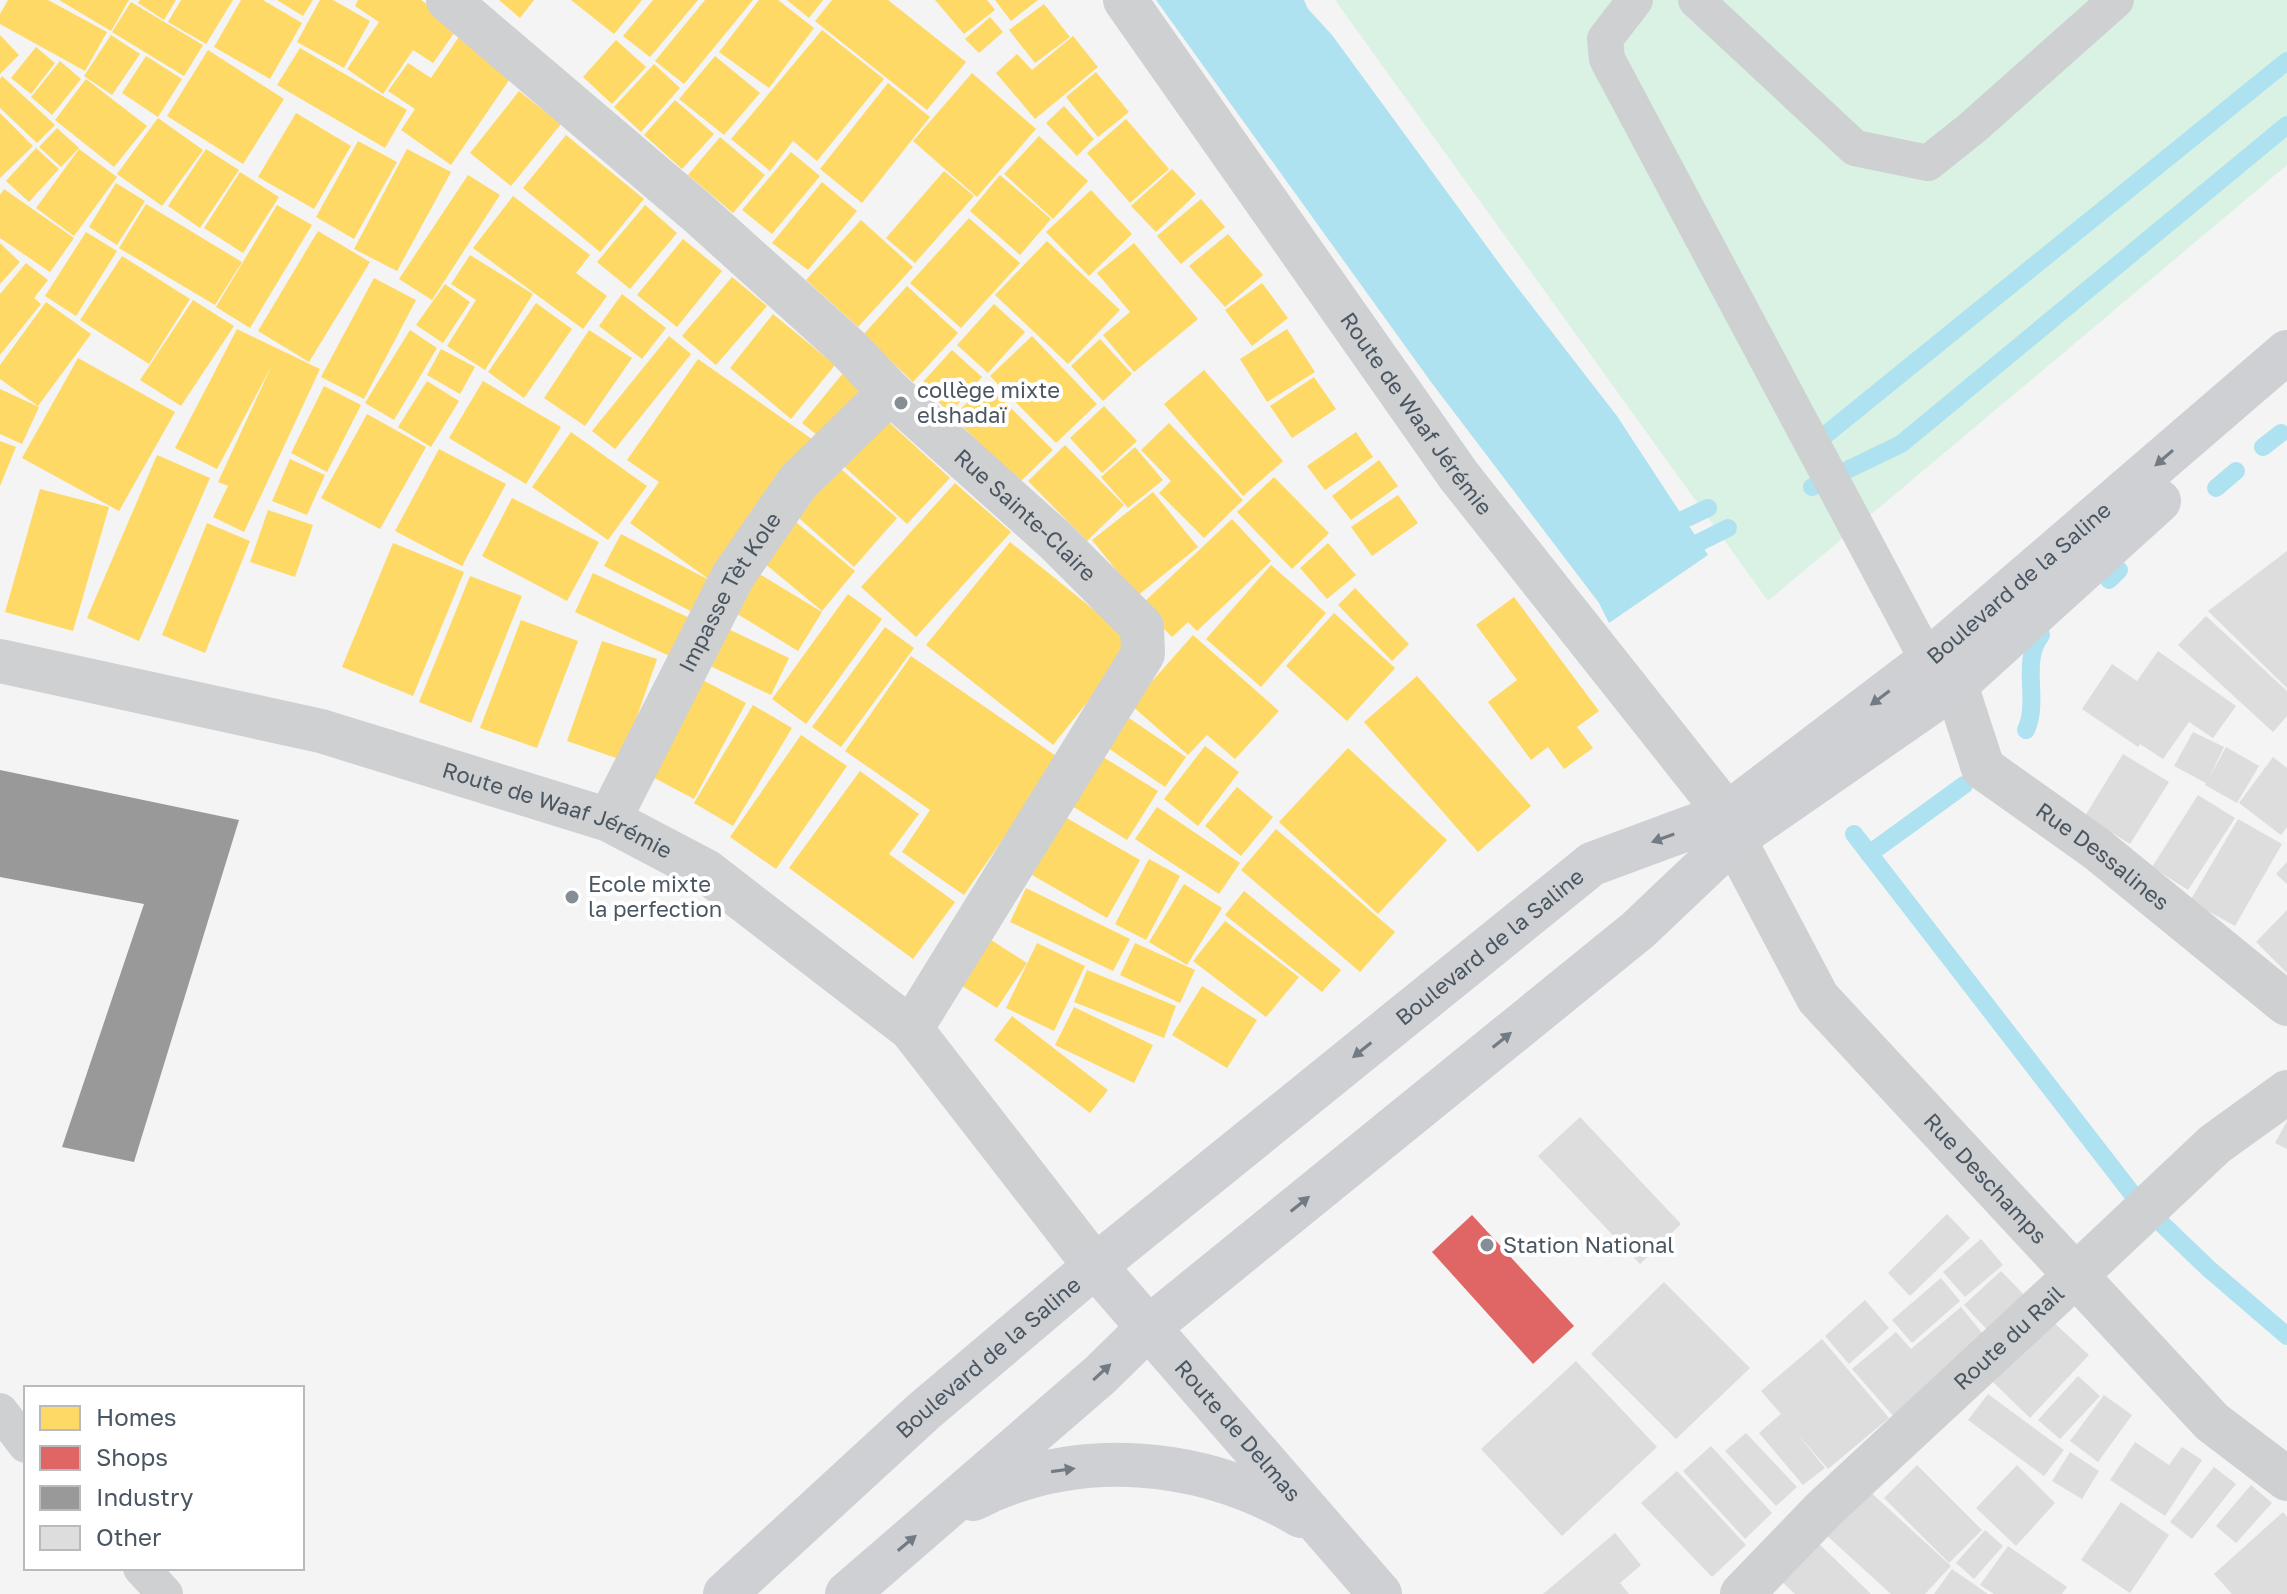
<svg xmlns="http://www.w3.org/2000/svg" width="2287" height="1594" font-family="'Golos Text',sans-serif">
	<rect width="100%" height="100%" fill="#f4f4f4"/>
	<!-- green -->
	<path fill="#d9f2e3" d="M1335 0H2287V165L1768 601Z"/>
	<!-- water -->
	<path fill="#aee2f0" d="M1156 0H1304L1308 9 1332 35 1507 274 1617 416 1708 555 1609 623 1599 603 1431 382Z"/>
	<!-- homes -->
	<g fill="#ffd966">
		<path d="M8 0H48L107 32 85 71 0 24V14Z"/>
		<path d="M59 0H129L111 31Z"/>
		<path d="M140 0H176L164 20 138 3Z"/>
		<path d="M181 0H233L206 44 168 22Z"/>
		<path d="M241 0H263L302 23 270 79 214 47Z"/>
		<path d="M277 0H313L303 16Z"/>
		<path d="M320 0H333L370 21 344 68 297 42Z"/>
		<path d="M358 0H421L459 26 433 63 413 50 383 94 347 69 379 22 355 6Z"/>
		<path d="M499 0H534L520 18Z"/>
		<path d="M571 0H642L614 34Z"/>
		<path d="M653 0H698L650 57 623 36Z"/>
		<path d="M705 0H753L684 84 655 61Z"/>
		<path d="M759 0H778L814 28 769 88 719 52Z"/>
		<path d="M787 0H823L809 18Z"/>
		<path d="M832 0H888L966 62 927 110 815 21Z"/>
		<path d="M935 0H987L995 10 964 34Z"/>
		<path d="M995 0H1038L1011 21Z"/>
		<path d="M131 2 203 45 184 76 112 32Z"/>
		<path d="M1044 4 1070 37 1035 63 1009 30Z"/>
		<path d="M990 17 1003 32 979 53 965 39Z"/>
		<path d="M822 30 884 79 817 161 793 141 770 171 731 139Z"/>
		<path d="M0 35 19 55 0 74Z"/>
		<path d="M111 35 140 54 112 95 84 76Z"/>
		<path d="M460 35 514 73 451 165 401 130 415 109 388 91 408 63 431 78Z"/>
		<path d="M1073 36 1098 67 1035 119 996 73 1017 54 1032 70Z"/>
		<path d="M616 40 646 67 612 104 583 77Z"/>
		<path d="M36 47 55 63 31 94 11 78Z"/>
		<path d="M300 48 407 110 385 148 277 85Z"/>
		<path d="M208 50 284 99 243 164 167 116Z"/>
		<path d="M146 56 182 79 158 117 122 93Z"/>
		<path d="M715 56 760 93 724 135 679 99Z"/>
		<path d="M60 61 81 79 52 115 31 97Z"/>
		<path d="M654 64 680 88 641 132 614 107Z"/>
		<path d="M1096 72 1129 112 1098 137 1066 97Z"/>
		<path d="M972 73 1036 129 977 197 913 141Z"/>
		<path d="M2 76 55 125 37 143 0 108V79Z"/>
		<path d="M86 79 147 126 114 167 55 120Z"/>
		<path d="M888 83 930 117 862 203 820 169Z"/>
		<path d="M519 91 561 124 511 186 470 153Z"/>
		<path d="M675 100 714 134 682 169 644 135Z"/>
		<path d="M1064 106 1094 139 1077 156 1046 123Z"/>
		<path d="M0 113 33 146 0 178Z"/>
		<path d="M296 113 351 146 314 209 258 177Z"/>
		<path d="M158 118 203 150 162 206 117 174Z"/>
		<path d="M1126 119 1169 169 1130 203 1087 153Z"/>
		<path d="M57 128 79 148 61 167 39 147Z"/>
		<path d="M566 135 644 199 600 252 523 188Z"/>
		<path d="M1039 136 1088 181 1053 219 1004 174Z"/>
		<path d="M720 137 765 175 733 213 688 175Z"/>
		<path d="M358 141 397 162 354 239 316 217Z"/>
		<path d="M36 148 59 169 29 202 6 181Z"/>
		<path d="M79 149 117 177 74 236 36 208Z"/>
		<path d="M206 149 239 170 200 228 168 206Z"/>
		<path d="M407 149 451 172 397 271 354 249Z"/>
		<path d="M791 152 820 176 772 234 742 210Z"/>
		<path d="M1172 169 1196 194 1156 232 1131 206Z"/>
		<path d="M944 171 974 196 915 263 886 238Z"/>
		<path d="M240 172 279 197 243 253 204 228Z"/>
		<path d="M468 175 500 195 432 300 399 279Z"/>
		<path d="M1000 175 1051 219 1020 255 970 211Z"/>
		<path d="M822 182 857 211 808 270 772 243Z"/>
		<path d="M116 183 145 201 117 245 89 227Z"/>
		<path d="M4 189 74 238 50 272 0 238V195Z"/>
		<path d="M1091 190 1132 234 1089 276 1046 232Z"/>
		<path d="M513 196 590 255 576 273 607 296 583 329 473 248Z"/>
		<path d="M1201 199 1225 227 1181 264 1157 236Z"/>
		<path d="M146 204 242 262 215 305 119 248Z"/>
		<path d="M277 205 312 225 250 328 216 307Z"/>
		<path d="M645 205 677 233 630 289 597 262Z"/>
		<path d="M969 218 1020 263 961 328 910 283Z"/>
		<path d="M861 220 913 267 858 327 806 280Z"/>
		<path d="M318 231 370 262 309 362 258 331Z"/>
		<path d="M86 232 117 251 76 316 45 296Z"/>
		<path d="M1228 234 1263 275 1225 307 1189 266Z"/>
		<path d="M683 239 722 271 677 327 637 295Z"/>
		<path d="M1047 241 1120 310 1068 364 995 295Z"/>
		<path d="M0 243 20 262 0 284Z"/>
		<path d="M1134 243 1198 319 1134 372 1103 335 1130 312 1097 273Z"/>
		<path d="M470 255 533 294 485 370 447 346 476 300 451 284Z"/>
		<path d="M122 256 190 299 149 364 80 320Z"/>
		<path d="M26 263 48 280 34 298 41 304 0 355V294Z"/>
		<path d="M732 277 767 306 716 365 682 336Z"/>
		<path d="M374 278 416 300 364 399 321 377Z"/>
		<path d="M1262 283 1288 318 1252 346 1225 310Z"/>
		<path d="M445 284 470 302 443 343 416 325Z"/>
		<path d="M907 286 958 333 913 382 863 335Z"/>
		<path d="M622 294 666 328 642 359 599 326Z"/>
		<path d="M193 300 234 326 181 406 140 380Z"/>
		<path d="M46 302 91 334 38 406 0 379V365Z"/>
		<path d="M536 303 572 329 524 398 488 372Z"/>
		<path d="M994 304 1025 332 988 373 957 345Z"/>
		<path d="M773 314 835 365 791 419 730 368Z"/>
		<path d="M237 329 320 369 244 532 213 517 228 486 218 482 272 365 217 469 175 448Z"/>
		<path d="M1287 329 1315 372 1267 402 1240 359Z"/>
		<path d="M410 330 437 348 394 420 365 403Z"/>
		<path d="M589 330 632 358 585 426 544 398Z"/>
		<path d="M669 336 691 354 615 449 592 431Z"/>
		<path d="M1032 336 1097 404 1056 443 990 376Z"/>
		<path d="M1100 339 1132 374 1103 401 1071 366Z"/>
		<path d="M441 349 475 367 460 394 427 375Z"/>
		<path d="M952 350 982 377 950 413 920 385Z"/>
		<path d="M78 358 175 412 119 511 22 458Z"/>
		<path d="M698 359 819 444 717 585 630 523 659 482 627 460Z"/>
		<path d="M1204 370 1283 461 1243 496 1164 404Z"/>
		<path d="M844 372 868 392 827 443 802 423Z"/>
		<path d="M1314 377 1336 409 1292 438 1270 406Z"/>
		<path d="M427 381 459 401 431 447 398 427Z"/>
		<path d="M483 381 561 427 526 484 449 438Z"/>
		<path d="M986 383 1053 450 1019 483 953 417Z"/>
		<path d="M324 386 361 405 327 472 291 453Z"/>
		<path d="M0 389 39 407 22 444 0 434Z"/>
		<path d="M1104 406 1137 441 1102 473 1070 438Z"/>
		<path d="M367 414 426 447 380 529 321 498Z"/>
		<path d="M880 414 950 478 907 524 837 460Z"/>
		<path d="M1169 423 1243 500 1204 538 1159 493 1171 481 1141 450Z"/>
		<path d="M571 432 647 486 608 540 532 487Z"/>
		<path d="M1356 432 1373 457 1325 490 1307 466Z"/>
		<path d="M0 441 16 447 0 486Z"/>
		<path d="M1065 445 1124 505 1087 541 1028 481Z"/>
		<path d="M1135 447 1163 480 1128 508 1101 477Z"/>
		<path d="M439 449 506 484 462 566 395 531Z"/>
		<path d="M157 455 210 478 139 641 87 618Z"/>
		<path d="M290 459 325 475 307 515 272 501Z"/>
		<path d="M1379 460 1398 486 1351 520 1332 496Z"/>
		<path d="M834 463 897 518 854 567 791 511Z"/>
		<path d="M1274 477 1329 533 1292 569 1237 512Z"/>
		<path d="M955 483 1011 532 916 637 861 587Z"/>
		<path d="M40 489 109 507 73 631 5 612Z"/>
		<path d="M1153 492 1198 547 1137 596 1092 540Z"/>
		<path d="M1398 495 1418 523 1372 556 1351 527Z"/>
		<path d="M512 498 599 542 567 601 482 556Z"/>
		<path d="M268 510 313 525 295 577 250 562Z"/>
		<path d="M791 518 855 571 822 611 758 558Z"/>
		<path d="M1232 519 1271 561 1197 631 1188 622 1172 637 1141 605Z"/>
		<path d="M207 523 250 541 205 653 162 635Z"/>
		<path d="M621 534 715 583 698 615 604 566Z"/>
		<path d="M1010 542 1135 643 1053 745 926 645Z"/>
		<path d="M393 543 464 572 413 696 342 667Z"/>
		<path d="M1328 543 1356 575 1327 599 1300 568Z"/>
		<path d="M1271 565 1326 613 1261 687 1206 639Z"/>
		<path d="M753 570 822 612 798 651 729 609Z"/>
		<path d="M593 573 694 620 676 659 575 612Z"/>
		<path d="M470 576 522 596 471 723 419 702Z"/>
		<path d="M1355 588 1409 644 1392 661 1338 605Z"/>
		<path d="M848 594 882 619 806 724 772 699Z"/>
		<path d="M1514 597 1599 711 1577 727 1593 748 1564 769 1548 747 1531 760 1488 702 1517 680 1476 625Z"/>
		<path d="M1334 613 1395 668 1347 721 1286 666Z"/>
		<path d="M521 620 578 641 537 748 480 728Z"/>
		<path d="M724 627 789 658 771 695 706 664Z"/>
		<path d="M885 627 914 648 841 747 812 727Z"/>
		<path d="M1193 635 1279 711 1235 759 1207 735 1188 755 1131 705Z"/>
		<path d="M602 641 657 659 622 760 567 741Z"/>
		<path d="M911 656 1059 758 964 895 902 852 930 810 845 751Z"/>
		<path d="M1417 676 1531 806 1478 852 1364 722Z"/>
		<path d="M699 678 746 703 694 799 647 774Z"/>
		<path d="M753 705 792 728 733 826 694 803Z"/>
		<path d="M1129 718 1186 757 1165 787 1108 748Z"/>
		<path d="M801 735 847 766 776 869 730 837Z"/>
		<path d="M1205 746 1239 772 1198 826 1164 799Z"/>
		<path d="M1348 748 1447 840 1378 914 1279 822Z"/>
		<path d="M1103 757 1158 791 1127 840 1072 806Z"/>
		<path d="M860 771 919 814 889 854 955 902 913 959 789 868Z"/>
		<path d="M1237 787 1273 817 1241 856 1205 826Z"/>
		<path d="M1157 807 1240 863 1219 894 1135 839Z"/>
		<path d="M1065 817 1140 860 1107 918 1032 875Z"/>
		<path d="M1276 829 1395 932 1360 972 1241 870Z"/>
		<path d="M1149 859 1180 876 1146 940 1115 924Z"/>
		<path d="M1184 884 1222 908 1187 965 1149 942Z"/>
		<path d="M1026 888 1130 939 1113 971 1010 922Z"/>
		<path d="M1244 891 1341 970 1322 992 1225 915Z"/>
		<path d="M1225 921 1299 977 1266 1017 1193 961Z"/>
		<path d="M988 938 1027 963 997 1008 959 984Z"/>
		<path d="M1037 943 1085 966 1054 1031 1006 1008Z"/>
		<path d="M1135 943 1195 970 1180 1003 1120 975Z"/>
		<path d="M1087 970 1176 1006 1164 1038 1074 1002Z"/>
		<path d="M1202 986 1257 1020 1227 1068 1172 1035Z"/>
		<path d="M1074 1007 1153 1045 1134 1083 1055 1045Z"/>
		<path d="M1012 1016 1108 1090 1090 1113 994 1040Z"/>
	</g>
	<!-- shops -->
	<path fill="#e06666" d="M1472 1215 1574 1326 1533 1364 1432 1252Z"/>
	<!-- industry -->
	<path fill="#999" d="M0 770 239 820 134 1162 62 1147 144 904 0 877Z"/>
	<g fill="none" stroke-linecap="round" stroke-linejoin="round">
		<!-- stream -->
		<g stroke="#aee2f0" stroke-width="18">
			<path d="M2263 447 2281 433"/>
			<path d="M1808 449 2287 61"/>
			<path d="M1812 487 1901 444 2287 125"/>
			<path d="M2216 488 2236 471"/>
			<path d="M1663 529 1708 508"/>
			<path d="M1680 552 1728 528"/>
			<path d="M2109 580 2119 570"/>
			<path d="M2026 730C2040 700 2020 662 2041 635"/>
			<path d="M1854 834 2137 1200 2209 1269 2287 1336"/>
			<path d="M1869 854 1964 785"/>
		</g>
	</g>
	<!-- building -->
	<g fill="#ddddde">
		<path d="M2287 551V688L2208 611Z"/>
		<path d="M2206 616 2287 691V716L2273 732 2178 645Z"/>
		<path d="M2158 651 2236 706 2213 738 2189 722 2163 759 2140 744 2138 747 2082 709 2112 664 2137 681Z"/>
		<path d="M2193 732 2224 747 2208 780 2226 747 2259 766 2237 803 2205 785 2206 783 2174 766Z"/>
		<path d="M2123 754 2169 782 2130 844 2085 816Z"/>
		<path d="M2273 757 2287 768V827L2281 835 2239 803Z"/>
		<path d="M2198 795 2235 818 2188 890 2152 867Z"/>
		<path d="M2238 819 2282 844 2235 926 2190 901Z"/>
		<path d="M2287 862V884L2276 874Z"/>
		<path d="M2287 910V973L2256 942Z"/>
		<path d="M1580 1117 1681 1224 1640 1264 1538 1156Z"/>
		<path d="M2287 1121V1149L2275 1143Z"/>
		<path d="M1947 1214 1970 1238 1910 1296 1888 1273Z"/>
		<path d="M1981 1239 2003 1265 1965 1297 1943 1272Z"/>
		<path d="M2001 1271 2029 1300 1991 1334 1964 1305Z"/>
		<path d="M1941 1278 1960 1301 1912 1343 1892 1320Z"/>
		<path d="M1664 1282 1750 1368 1676 1439 1591 1354Z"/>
		<path d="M1865 1300 1889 1328 1849 1364 1825 1336Z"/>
		<path d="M1961 1307 1987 1339 1894 1417 1852 1369 1896 1332 1911 1349Z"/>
		<path d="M2051 1320 2089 1355 2030 1418 1993 1382Z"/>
		<path d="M1822 1339 1889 1418 1828 1469 1796 1432 1825 1468 1803 1485 1759 1433 1781 1414 1761 1391Z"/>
		<path d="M1576 1361 1657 1447 1562 1536 1481 1449Z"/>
		<path d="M2078 1376 2100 1396 2060 1439 2038 1420Z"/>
		<path d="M1988 1394 2064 1450 2044 1476 1968 1420Z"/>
		<path d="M2104 1395 2132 1415 2098 1462 2070 1441Z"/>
		<path d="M1746 1433 1797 1487 1776 1506 1725 1451Z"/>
		<path d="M2135 1442 2169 1465 2182 1447 2202 1460 2165 1516 2110 1480Z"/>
		<path d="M1711 1446 1772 1513 1745 1539 1683 1471Z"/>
		<path d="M2070 1452 2099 1471 2082 1499 2052 1481Z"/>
		<path d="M1917 1465 1982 1530 1949 1563 1884 1498Z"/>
		<path d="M2017 1465 2055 1503 2016 1546 1976 1508Z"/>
		<path d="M2214 1467 2236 1484 2192 1539 2170 1522Z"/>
		<path d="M1677 1471 1746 1545 1712 1577 1641 1503Z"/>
		<path d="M2251 1485 2272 1503 2236 1543 2216 1526Z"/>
		<path d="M1866 1488 1951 1566 1925 1594H1891L1824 1533Z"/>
		<path d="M2121 1502 2169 1535 2130 1593 2081 1560Z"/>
		<path d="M2283 1512 2287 1517V1594H2232L2214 1574Z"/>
		<path d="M1985 1530 2003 1546 1974 1579 1956 1563Z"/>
		<path d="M1615 1533 1641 1565 1620 1583 1629 1594H1543Z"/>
		<path d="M1815 1540 1871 1594H1795L1778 1578Z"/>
		<path d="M2008 1546 2067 1587 2062 1594H1994L1980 1585Z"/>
		<path d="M1952 1569 1988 1594H1934Z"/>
	</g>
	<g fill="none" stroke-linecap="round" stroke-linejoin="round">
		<!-- service -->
		<g stroke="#ced0d2" stroke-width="36">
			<path d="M1635 0 1605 39 1607 59 1928 661"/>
			<path d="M1696 0 1855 148 1928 163 1972 128 2116 0"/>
			<path d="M0 1411 26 1445"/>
			<path d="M141 1568 165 1594"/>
		</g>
		<!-- minor -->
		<g stroke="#ced0d2" stroke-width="44">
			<path id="s1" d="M448 0 697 212 847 347 890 392 1055 540 1142 627 1143 654 911 1029"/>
			<path id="s2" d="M1125 0 1459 476 1727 814"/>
			<path id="s3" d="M1956 685 1983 768 2097 849 2287 1004"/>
			<path id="s4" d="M609 820 733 576 798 482 890 392"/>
			<path d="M2075 1276 2215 1144 2287 1092"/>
		</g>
		<!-- tertiary -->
		<g stroke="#ced0d2" stroke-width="44">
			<path id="s5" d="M0 661 321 731 609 820 706 871 911 1029 1095 1266"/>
			<path id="s6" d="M1727 814 1734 839 1818 998 2212 1422 2287 1479"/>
			<path id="s7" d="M1742 1594 1824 1509 2075 1276"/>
		</g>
		<!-- secondary -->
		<g stroke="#ced0d4" stroke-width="44">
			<path id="s8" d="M1095 1266 1380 1594"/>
			<path d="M973 1499C1078 1446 1201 1457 1301 1516"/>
			<path id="s9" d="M725 1594 924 1411 1095 1266 1592 864 1727 814 1928 661 2287 352"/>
			<path d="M847 1594 1100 1375 1148 1328 1638 930 1734 839 1956 685 2159 501"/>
		</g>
	</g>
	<!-- one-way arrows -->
	<defs><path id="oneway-solid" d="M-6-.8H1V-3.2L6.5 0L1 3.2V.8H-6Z" transform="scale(2)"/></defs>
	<g fill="#727b84">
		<use href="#oneway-solid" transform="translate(2164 458) rotate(139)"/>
		<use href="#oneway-solid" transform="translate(1880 698) rotate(143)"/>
		<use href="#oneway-solid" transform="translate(1663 838) rotate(160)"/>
		<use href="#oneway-solid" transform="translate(1502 1040) rotate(-39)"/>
		<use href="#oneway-solid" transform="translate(1362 1050) rotate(141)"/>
		<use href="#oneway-solid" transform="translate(1300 1204) rotate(-39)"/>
		<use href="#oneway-solid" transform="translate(1102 1372) rotate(-43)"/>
		<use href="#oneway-solid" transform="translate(1063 1470) rotate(-8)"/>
		<use href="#oneway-solid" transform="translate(907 1543) rotate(-40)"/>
	</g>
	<!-- markers -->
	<g fill="#868d94" stroke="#fff" stroke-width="3">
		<circle cx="901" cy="403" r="8"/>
		<circle cx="572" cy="897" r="8"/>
		<circle cx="1487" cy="1245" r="8"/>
	</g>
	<g text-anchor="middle" stroke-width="8" stroke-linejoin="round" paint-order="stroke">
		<!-- poi labels -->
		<g font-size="22" fill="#4a5661" stroke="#fff" text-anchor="start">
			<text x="917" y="398">collège mixte<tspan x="917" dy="25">elshadaï</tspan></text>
			<text x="588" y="892">Ecole mixte<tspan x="588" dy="25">la perfection</tspan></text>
			<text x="1503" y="1253">Station National</text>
		</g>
		<!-- street labels -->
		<g font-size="22" fill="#4a5661" stroke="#fff">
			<text dy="8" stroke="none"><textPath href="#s2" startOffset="506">Route de Waaf Jérémie</textPath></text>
			<text dy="8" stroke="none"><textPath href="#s1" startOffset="774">Rue Sainte-Claire</textPath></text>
			<text dy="8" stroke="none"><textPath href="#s9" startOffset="1650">Boulevard de la Saline</textPath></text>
			<text dy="8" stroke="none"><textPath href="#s4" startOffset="258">Impasse Tèt Kole</textPath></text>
			<text dy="8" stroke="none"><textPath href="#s5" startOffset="578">Route de Waaf Jérémie</textPath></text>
			<text dy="8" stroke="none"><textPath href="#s3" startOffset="236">Rue Dessalines</textPath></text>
			<text dy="8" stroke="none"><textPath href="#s9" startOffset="1002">Boulevard de la Saline</textPath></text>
			<text dy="8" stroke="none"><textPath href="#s6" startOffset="452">Rue Deschamps</textPath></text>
			<text dy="8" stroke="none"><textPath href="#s7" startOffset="370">Route du Rail</textPath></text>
			<text dy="8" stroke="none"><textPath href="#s9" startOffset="354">Boulevard de la Saline</textPath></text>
			<text dy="8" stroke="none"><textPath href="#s8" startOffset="218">Route de Delmas</textPath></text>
		</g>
	</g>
	<!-- legend -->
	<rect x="24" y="1386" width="280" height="184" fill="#ffffff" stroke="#b7bbc0" stroke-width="2"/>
	<rect x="40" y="1406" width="40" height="24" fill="#ffd966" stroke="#b7bbc0" stroke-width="2"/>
	<text x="96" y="1426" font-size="24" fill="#4a5661">Homes</text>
	<rect x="40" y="1446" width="40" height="24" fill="#e06666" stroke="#b7bbc0" stroke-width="2"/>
	<text x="96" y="1466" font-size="24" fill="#4a5661">Shops</text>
	<rect x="40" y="1486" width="40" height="24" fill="#999999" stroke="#b7bbc0" stroke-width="2"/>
	<text x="96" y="1506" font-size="24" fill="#4a5661">Industry</text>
	<rect x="40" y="1526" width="40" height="24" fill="#ddddde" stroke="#b7bbc0" stroke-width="2"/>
	<text x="96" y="1546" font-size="24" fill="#4a5661">Other</text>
</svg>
